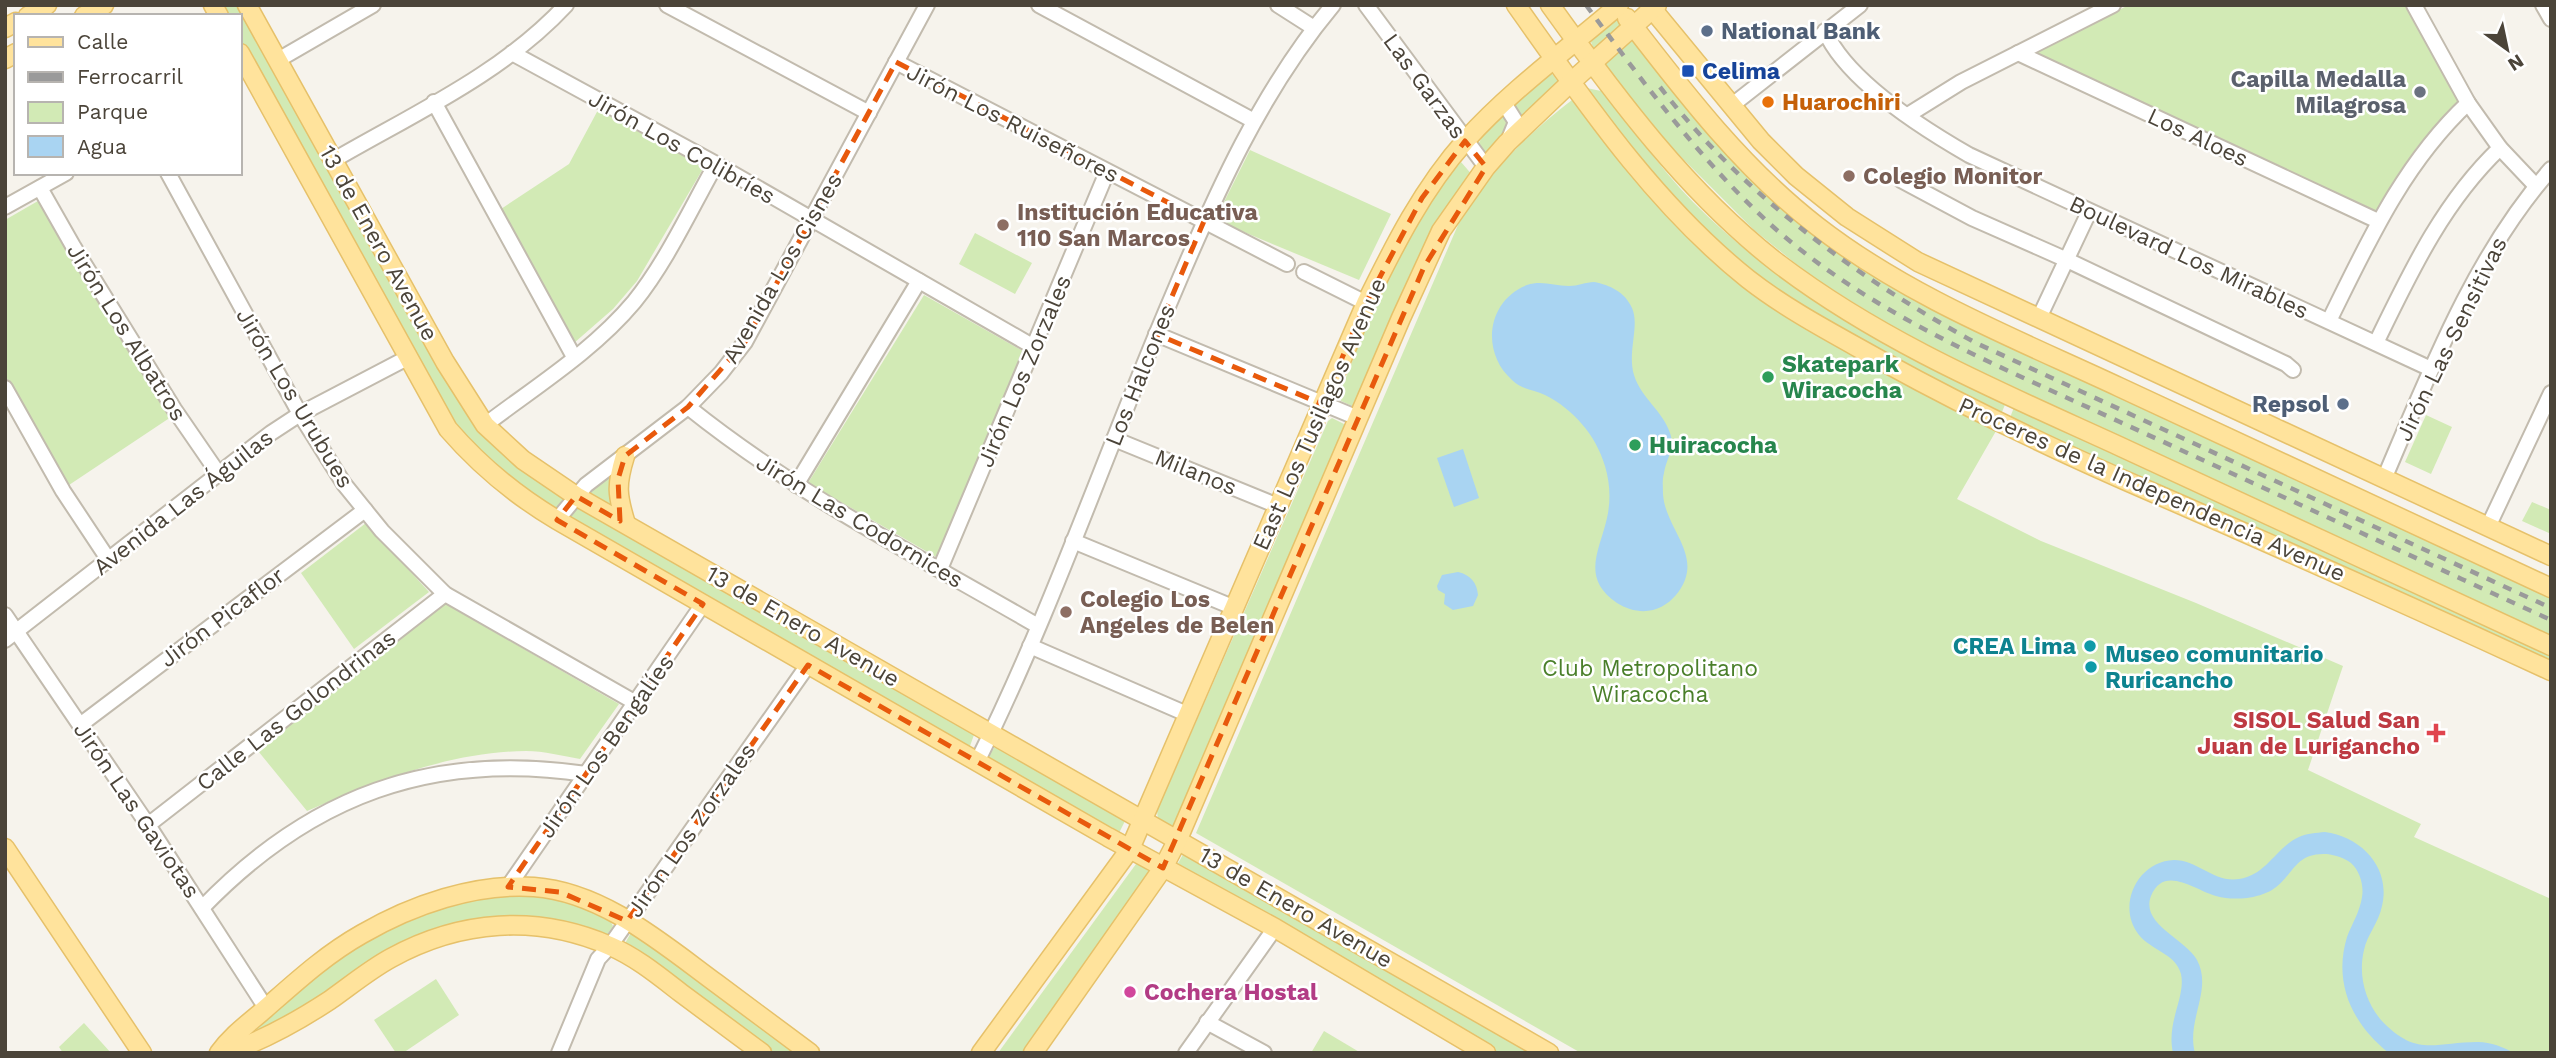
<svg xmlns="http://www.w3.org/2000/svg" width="2556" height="1058" font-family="'Work Sans',sans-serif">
	<rect width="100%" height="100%" fill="#f6f3ec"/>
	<!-- green -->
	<g fill="#d2eab5">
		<path d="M222 5H241L439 365 561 493 563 499 556 508 549 510 497 472 458 429 425 378 240 38V16H228Z"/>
		<path d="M2129 5H2407L2462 103 2417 147 2375 214 2030 53Z"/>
		<path d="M1615 19H1620L1624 23 1595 52 1591 42Z"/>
		<path d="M1633 40 1846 256 1894 288 2026 352 2551 596V638L1921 345 1811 276 1754 230 1675 151 1603 65Z"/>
		<path d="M1550 71 1559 83 1485 155 1478 147C1479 130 1535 85 1550 71Z"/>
		<path d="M1582 87 1601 91C1632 127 1659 167 1693 202 1781 292 1894 347 2006 402L2000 417 1771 290 1679 207Z"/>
		<path d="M1572 100 1653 199 1824 338 1996 431 1957 499 2041 541 2196 603 2343 666 2308 770 2421 824 2414 837 2551 899V1053H1581L1196 833 1458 225C1492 169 1521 140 1572 100Z"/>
		<path d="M598 110 704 167 637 281 613 309 574 343 501 209 569 164Z"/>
		<path d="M1250 150 1391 214 1359 280 1215 220Z"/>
		<path d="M1461 162 1474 177 1355 405 1352 406 1341 401 1339 395C1372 312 1400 231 1461 162Z"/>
		<path d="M38 201 171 417 69 485 5 375V220Z"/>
		<path d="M975 233 1032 263 1015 294 959 264Z"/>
		<path d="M924 295 1023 351 938 558 808 483Z"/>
		<path d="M2014 407 2551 654V667L2014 426 2010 418Z"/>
		<path d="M2426 415 2452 427 2431 474 2405 462Z"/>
		<path d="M1332 418 1348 426 1174 827 1158 820 1157 811 1328 421Z"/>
		<path d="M609 477 612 508 590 494V489Z"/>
		<path d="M2532 502 2551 510V534L2522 521Z"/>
		<path d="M575 507H582L975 732 970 746 966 748 568 517Z"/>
		<path d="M366 523 429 592 354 649 301 573Z"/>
		<path d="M441 601 619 704 580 759C563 756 544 751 526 751 450 752 376 781 307 811L254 746Z"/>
		<path d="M997 744 1126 819 1119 833 1113 832 991 760 989 755Z"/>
		<path d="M1185 851 1536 1053H1495L1177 865Z"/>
		<path d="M1136 864H1140L1152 874 1026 1053H998Z"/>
		<path d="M511 893C533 896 606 904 613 926L605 938 549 919 529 917H508L467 922 265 1035 237 1039 354 945 436 907Z"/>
		<path d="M632 931 799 1053H769L624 945Z"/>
		<path d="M436 979 459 1015 403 1053H396L374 1020Z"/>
		<path d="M84 1023 111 1053H63L59 1047Z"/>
		<path d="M1324 1031 1361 1053H1311Z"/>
	</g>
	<!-- water -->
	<g fill="#a9d4f2">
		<path d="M1594 282C1610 285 1625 292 1632 308 1640 326 1627 352 1634 375 1641 398 1663 411 1670 433 1676 449 1666 458 1664 473 1662 480 1663 487 1663 494 1665 528 1702 554 1681 588 1675 598 1665 607 1653 610 1641 613 1628 610 1617 603 1580 578 1600 550 1607 518 1611 500 1610 483 1605 466 1596 435 1573 409 1545 395 1533 389 1522 390 1512 380 1481 353 1486 301 1527 285 1542 280 1554 286 1569 286 1578 286 1586 282 1594 282Z"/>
		<path d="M1463 449 1479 498 1454 507 1437 458Z"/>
		<path d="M1458 572C1471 575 1477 583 1478 595L1473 606 1453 610 1444 604 1445 594 1438 590 1437 586 1442 575Z"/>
		<path d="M2325 832C2362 837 2391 868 2382 906 2379 922 2367 935 2364 950 2358 975 2365 1001 2381 1020 2417 1058 2434 1042 2478 1042 2491 1042 2503 1047 2514 1053H2389C2352 1024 2333 983 2347 937 2352 924 2360 911 2362 897 2364 886 2360 871 2351 863 2345 858 2335 855 2327 854 2294 852 2294 876 2272 890 2265 894 2255 897 2247 898 2237 899 2226 899 2216 896 2196 891 2164 864 2151 896 2140 924 2186 939 2197 960 2213 990 2186 1020 2195 1053H2173C2166 1022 2186 997 2181 974 2176 954 2151 950 2139 935 2116 907 2137 861 2174 860 2198 860 2214 883 2239 879 2267 875 2275 848 2299 837 2307 833 2316 833 2325 832Z"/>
	</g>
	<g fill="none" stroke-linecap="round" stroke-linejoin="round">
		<defs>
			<g id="minor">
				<path d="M667 5 869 113"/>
				<path d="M1039 5 1254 121"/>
				<path d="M1278 5 1314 28"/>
				<path d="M1366 5 1486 167"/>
				<path d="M2414 5 2468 103 2500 148 2536 186"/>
				<path d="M2543 5 2551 19"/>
				<path d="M1825 31C1847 81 1922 128 1969 155L2431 369"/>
				<path d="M512 53 716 164 1034 347"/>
				<path d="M2018 53 2378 221"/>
				<path d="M278 60 373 5"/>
				<path d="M896 62 1287 264"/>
				<path d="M434 102 574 357"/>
				<path d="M1504 103 1516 122 1509 139"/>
				<path d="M1731 106 1860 5"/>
				<path d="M1908 115 1961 82 2113 5"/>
				<path d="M334 160C413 114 502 74 566 5"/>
				<path d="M168 173 300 414 344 484 382 531 445 594 636 703"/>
				<path d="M1901 180 1972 218 2067 260 2286 364 2293 370"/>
				<path d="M40 188 73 246 174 409 218 473"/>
				<path d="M5 207 66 173"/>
				<path d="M1304 272 1366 303"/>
				<path d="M2039 318 2089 212"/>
				<path d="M2329 321C2368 242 2403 164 2468 103"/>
				<path d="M1156 334 1358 418"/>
				<path d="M2376 343C2410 273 2443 202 2500 148"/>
				<path d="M5 388 63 491 108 559"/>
				<path d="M688 407C795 493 919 557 1038 626"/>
				<path d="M485 425C535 387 593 351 634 302 667 261 690 210 716 164"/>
				<path d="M1114 439 1278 506"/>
				<path d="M2384 479C2429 374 2474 256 2551 169"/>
				<path d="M796 485 919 281"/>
				<path d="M557 520 586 485 688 407 721 373 745 342 927 5"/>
				<path d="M2488 527 2551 393"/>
				<path d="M1073 541 1235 608"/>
				<path d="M940 569 1107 172"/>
				<path d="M5 615 148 825 266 1008"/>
				<path d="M5 640 271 433 300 414 407 358"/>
				<path d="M1030 646 1189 715"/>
				<path d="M80 725 365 510"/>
				<path d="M977 762C1052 611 1106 451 1172 297 1215 195 1261 91 1333 5"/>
				<path d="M148 825 445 594"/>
				<path d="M508 887 703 604"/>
				<path d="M202 908C310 796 431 751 586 774"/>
				<path d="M1207 1022 1264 1053"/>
				<path d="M559 1053 598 959 610 946 808 665"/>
				<path d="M1186 1053 1275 928"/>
			</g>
			<g id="major">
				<path d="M213 5 219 16"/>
				<path d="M247 5 445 362 485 425 523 460 576 496 1549 1053"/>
				<path d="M1516 5C1585 102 1654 204 1748 279 1789 311 1836 335 1882 361 1971 410 2061 453 2154 493 2287 551 2419 610 2551 671"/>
				<path d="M1550 5C1616 97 1688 194 1779 264 1883 343 2003 393 2121 447 2264 513 2408 580 2551 646"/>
				<path d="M1649 5 1761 141 1796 176 1847 217 1918 262 2551 556"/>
				<path d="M28 16 47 5"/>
				<path d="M84 16 104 5"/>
				<path d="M1627 18C1684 92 1742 168 1817 226 1907 296 2016 339 2119 387 2263 454 2407 521 2551 588"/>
				<path d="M5 28 16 22"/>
				<path d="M240 53 448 429C480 466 515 495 557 520L1108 837 1275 928 1486 1053"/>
				<path d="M5 59 16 53"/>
				<path d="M625 456C616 485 617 495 626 524"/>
				<path d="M5 848 142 1053"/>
				<path d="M219 1053C232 1035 249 1023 265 1009 297 981 325 955 362 934 412 905 475 883 534 887 603 892 663 944 716 983 747 1006 778 1029 810 1053"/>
				<path d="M226 1053C262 1041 298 1021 330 1000 350 986 369 970 391 958 460 920 537 914 610 946 636 957 659 976 681 993 708 1013 735 1033 762 1053"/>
				<path d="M981 1053 1130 849 1366 303C1394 246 1423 188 1466 140 1512 89 1568 49 1619 5"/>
				<path d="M1033 1053 1163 868 1178 839 1401 318 1441 231 1486 167 1507 143 1571 82 1657 5"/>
			</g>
		</defs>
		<!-- minor casing -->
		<use href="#minor" stroke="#c2bbae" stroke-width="18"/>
		<!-- major casing -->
		<use href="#major" stroke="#e6c16a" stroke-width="21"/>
		<!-- minor -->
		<use href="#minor" stroke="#fff" stroke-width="14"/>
		<!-- major -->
		<use href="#major" stroke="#ffe39c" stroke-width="18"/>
		<!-- rail -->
		<g stroke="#9a9a9a" stroke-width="4.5" stroke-dasharray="9 9" stroke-linecap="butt">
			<path d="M1586 5C1643 82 1699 159 1770 224 1871 315 1999 366 2120 422 2264 488 2407 554 2551 620"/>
			<path d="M1660 87C1744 196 1856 277 1976 343L2551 608"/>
		</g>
	</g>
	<!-- marked area -->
	<path fill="none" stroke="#e8590c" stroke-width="5" stroke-dasharray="14 9" stroke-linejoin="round" d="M896 62 1204 221 1156 334 1322 404 1366 303 1422 198 1465 141 1486 167 1424 267 1163 868 808 665 627 921 560 892 508 887 703 604 557 520 576 496 620 521 618 479 625 456 688 407 745 342Z"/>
	<!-- markers -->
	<g fill="#5c6f8a" stroke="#fff" stroke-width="2.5">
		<circle cx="1707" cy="31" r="7"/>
		<circle cx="2343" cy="404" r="7"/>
	</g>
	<rect fill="#1a4fb4" stroke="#fff" stroke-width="2.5" x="1681" y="64" width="14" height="14" rx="3.5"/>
	<circle fill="#6b7280" stroke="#fff" stroke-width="2.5" cx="2420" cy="92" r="7"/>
	<circle fill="#e8710a" stroke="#fff" stroke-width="2.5" cx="1768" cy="102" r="7"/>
	<g fill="#8d6e63" stroke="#fff" stroke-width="2.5">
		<circle cx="1849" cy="176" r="7"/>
		<circle cx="1003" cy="225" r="7"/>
		<circle cx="1066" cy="612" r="7"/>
	</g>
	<g fill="#2e9e5b" stroke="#fff" stroke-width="2.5">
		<circle cx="1768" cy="377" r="7"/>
		<circle cx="1635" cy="445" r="7"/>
	</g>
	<g fill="#0f9aa8" stroke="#fff" stroke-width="2.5">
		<circle cx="2090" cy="646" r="7"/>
		<circle cx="2091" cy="667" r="7"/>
	</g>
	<path fill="#e0444e" stroke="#fff" stroke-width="2.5" d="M2432.5 722.5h7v7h7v7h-7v7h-7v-7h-7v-7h7z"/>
	<circle fill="#d1479c" stroke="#fff" stroke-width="2.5" cx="1130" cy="992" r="7"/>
	<g text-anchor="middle" stroke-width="5" stroke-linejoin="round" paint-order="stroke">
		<!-- service labels -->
		<g font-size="23" font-weight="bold" fill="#4e5e75" stroke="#fff" text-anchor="start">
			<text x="1721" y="39">National Bank</text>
			<text x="2329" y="412" text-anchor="end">Repsol</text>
		</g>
		<!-- transit labels -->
		<g font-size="23" font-weight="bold" fill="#164399" stroke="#fff" text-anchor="start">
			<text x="1702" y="79">Celima</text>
		</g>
		<!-- worship labels -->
		<g font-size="23" font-weight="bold" fill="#5b616d" stroke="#fff" text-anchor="end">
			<text x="2406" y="87">Capilla Medalla<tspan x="2406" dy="26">Milagrosa</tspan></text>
		</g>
		<!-- street labels -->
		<g font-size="23" fill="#4b4439" stroke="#fff">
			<text transform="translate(1425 86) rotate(54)" y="8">Las Garzas</text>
			<text transform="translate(1013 123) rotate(27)" y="8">Jirón Los Ruiseñores</text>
			<text transform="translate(2198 137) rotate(25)" y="8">Los Aloes</text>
			<text transform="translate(682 147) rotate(29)" y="8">Jirón Los Colibríes</text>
			<text transform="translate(379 243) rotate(61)" y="8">13 de Enero Avenue</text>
			<text transform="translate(2189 257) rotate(25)" y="8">Boulevard Los Mirables</text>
			<text transform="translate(782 268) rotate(-60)" y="8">Avenida Los Cisnes</text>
			<text transform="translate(127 332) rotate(58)" y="8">Jirón Los Albatros</text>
			<text transform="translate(2451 339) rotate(-64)" y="8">Jirón Las Sensitivas</text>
			<text transform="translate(1024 371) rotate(-67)" y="8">Jirón Los Zorzales</text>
			<text transform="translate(1140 375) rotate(-68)" y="8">Los Halcones</text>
			<text transform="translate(295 398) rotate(59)" y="8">Jirón Los Urubues</text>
			<text transform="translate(1319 414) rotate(-66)" y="8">East Los Tusilagos Avenue</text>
			<text transform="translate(1196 472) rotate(22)" y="8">Milanos</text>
			<text transform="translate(2152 489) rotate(24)" y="8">Proceres de la Independencia Avenue</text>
			<text transform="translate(183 502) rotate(-38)" y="8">Avenida Las Águilas</text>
			<text transform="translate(860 521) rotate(31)" y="8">Jirón Las Codornices</text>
			<text transform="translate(222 617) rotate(-37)" y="8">Jirón Picaflor</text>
			<text transform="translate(803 626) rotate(30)" y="8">13 de Enero Avenue</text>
			<text transform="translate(296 710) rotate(-38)" y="8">Calle Las Golondrinas</text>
			<text transform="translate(606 746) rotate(-55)" y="8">Jirón Los Bengalíes</text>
			<text transform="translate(137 810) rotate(56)" y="8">Jirón Las Gaviotas</text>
			<text transform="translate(691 830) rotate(-55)" y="8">Jirón Los Zorzales</text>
			<text transform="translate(1296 907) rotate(30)" y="8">13 de Enero Avenue</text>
		</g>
		<!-- food labels -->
		<g font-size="23" font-weight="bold" fill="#c56008" stroke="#fff" text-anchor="start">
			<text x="1782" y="110">Huarochiri</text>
		</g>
		<!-- education labels -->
		<g font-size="23" font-weight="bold" fill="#785e54" stroke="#fff" text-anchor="start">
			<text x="1863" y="184">Colegio Monitor</text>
			<text x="1017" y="220">Institución Educativa<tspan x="1017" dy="26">110 San Marcos</tspan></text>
			<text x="1080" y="607">Colegio Los<tspan x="1080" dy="26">Angeles de Belen</tspan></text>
		</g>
		<!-- leisure labels -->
		<g font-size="23" font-weight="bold" fill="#27864d" stroke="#fff" text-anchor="start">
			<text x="1782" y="372">Skatepark<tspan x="1782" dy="26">Wiracocha</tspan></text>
			<text x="1649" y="453">Huiracocha</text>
		</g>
		<!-- culture labels -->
		<g font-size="23" font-weight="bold" fill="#0d838f" stroke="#fff" text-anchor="end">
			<text x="2076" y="654">CREA Lima</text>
			<text x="2105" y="662" text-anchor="start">Museo comunitario<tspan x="2105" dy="26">Ruricancho</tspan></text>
		</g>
		<!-- park labels -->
		<g font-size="23" fill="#4a7f2a" stroke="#fff">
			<text x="1650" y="676">Club Metropolitano<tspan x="1650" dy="26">Wiracocha</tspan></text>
		</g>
		<!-- health labels -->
		<g font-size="23" font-weight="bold" fill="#be3a42" stroke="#fff" text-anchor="end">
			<text x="2420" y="728">SISOL Salud San<tspan x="2420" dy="26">Juan de Lurigancho</tspan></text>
		</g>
		<!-- hotel labels -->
		<g font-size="23" font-weight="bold" fill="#b23c85" stroke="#fff" text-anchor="start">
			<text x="1144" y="1000">Cochera Hostal</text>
		</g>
	</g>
	<!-- border -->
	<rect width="2556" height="1058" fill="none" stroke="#4b4439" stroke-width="14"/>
	<!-- legend -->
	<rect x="14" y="14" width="228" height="161" fill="#ffffff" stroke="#b7b4b0" stroke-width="2"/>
	<rect x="28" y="37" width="35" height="10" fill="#ffe39c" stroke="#b7b4b0" stroke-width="2"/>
	<text x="77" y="49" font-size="21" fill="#4b4439">Calle</text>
	<rect x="28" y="72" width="35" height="10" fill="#9a9a9a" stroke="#b7b4b0" stroke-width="2"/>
	<text x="77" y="84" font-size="21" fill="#4b4439">Ferrocarril</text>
	<rect x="28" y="102" width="35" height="21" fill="#d2eab5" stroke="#b7b4b0" stroke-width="2"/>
	<text x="77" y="119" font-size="21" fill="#4b4439">Parque</text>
	<rect x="28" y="136" width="35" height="21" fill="#a9d4f2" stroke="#b7b4b0" stroke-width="2"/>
	<text x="77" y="154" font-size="21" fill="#4b4439">Agua</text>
	<!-- north arrow -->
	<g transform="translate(2507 49) rotate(147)" stroke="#ffffff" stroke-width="5" paint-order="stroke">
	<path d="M0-5L12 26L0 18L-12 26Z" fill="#4b4439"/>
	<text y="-10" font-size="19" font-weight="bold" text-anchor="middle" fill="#4b4439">N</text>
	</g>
</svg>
